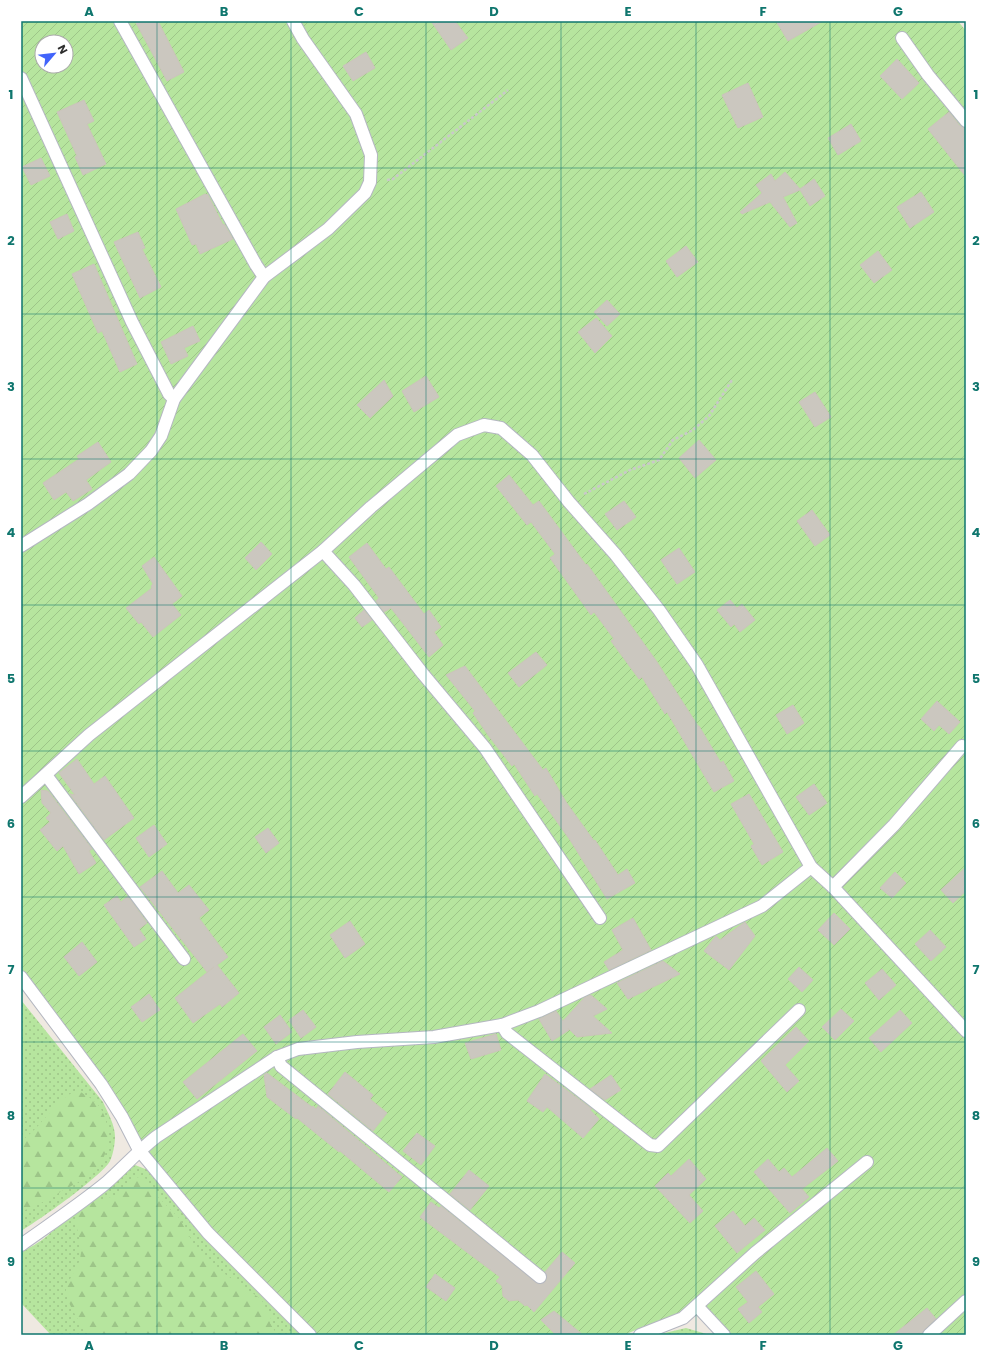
<svg xmlns="http://www.w3.org/2000/svg" width="987" height="1356" font-family="Poppins,sans-serif">
	<defs>
		<pattern id="grass-dots" width="8" height="8" patternUnits="userSpaceOnUse"><rect width="8" height="8" fill="#b6e59e"/><path d="M2 2h.1M6 6h.1" fill="none" stroke="#9dc588" stroke-width="1.8" stroke-linecap="round"/></pattern>
		<pattern id="forest-firs" width="22" height="20" patternUnits="userSpaceOnUse"><rect width="22" height="20" fill="#b6e59e"/><path d="M5 1l3.5 6h-7zM16 11l3.5 6h-7z" fill="#9dc588"/></pattern>
		<pattern id="garden-furrows" width="10" height="10" patternUnits="userSpaceOnUse"><rect width="10" height="10" fill="#b6e59e"/><path d="M-1 1l2-2M0 10L10 0M9 11l2-2" fill="none" stroke="#9dc588"/></pattern>
	</defs>
	<rect width="100%" height="100%" fill="#efe9e1"/>
	<!-- grass -->
	<g fill="url(#grass-dots)">
		<path d="M21 1000 103 1102C108 1113 115 1125 115 1137 115 1144 113 1155 110 1161 102 1176 38 1221 21 1231Z"/>
		<path d="M135 1165 153 1172 305 1335H51L21 1303V1253C30 1247 39 1243 47 1236 73 1215 105 1177 135 1165Z"/>
		<path d="M686 1328 710 1335H656Z"/>
	</g>
	<!-- forest -->
	<g fill="url(#forest-firs)">
		<path d="M77 1090C82 1093 88 1096 93 1100 112 1115 113 1152 96 1169 85 1180 70 1186 57 1194 46 1200 34 1208 21 1211V1141C42 1127 54 1101 77 1090Z"/>
		<path d="M139 1177 147 1179 156 1195 179 1218 195 1246 209 1263 261 1299 271 1317 270 1323 276 1333 293 1335H90C82 1328 65 1300 66 1290 69 1274 82 1268 81 1247 81 1239 73 1220 76 1214 83 1199 103 1201 116 1195 129 1189 124 1181 139 1177Z"/>
	</g>
	<!-- garden -->
	<path fill="url(#garden-furrows)" fill-rule="evenodd" d="M21 21H958L966 31V1335H729L697 1299 669 1322 638 1329 624 1335H315L210 1228 140 1142 118 1099 21 968ZM42 42H66V66H42Z"/>
	<!-- building -->
	<g fill="#cbc7bf" stroke="#cbc5ba">
		<path d="M135 21H158L184 72 167 81Z"/>
		<path d="M431 21H455L468 38 451 50Z"/>
		<path d="M776 21H823L788 41Z"/>
		<path d="M366 52 375 68 353 81 343 66Z"/>
		<path d="M897 59 919 83 902 99 880 76Z"/>
		<path d="M748 83 763 117 738 128 722 95Z"/>
		<path d="M84 100 94 121 87 124 106 164 83 175 75 157 77 156 57 112Z"/>
		<path d="M949 112 960 126 966 128V177L928 129Z"/>
		<path d="M851 124 861 141 838 155 828 138Z"/>
		<path d="M41 158 50 176 31 185 22 167Z"/>
		<path d="M785 172 800 189 814 179 825 196 810 206 800 190 783 197 797 223 790 227 770 202 742 214 740 212 762 193 756 185 771 174 775 181Z"/>
		<path d="M921 192 934 212 910 228 897 207Z"/>
		<path d="M205 194 208 195 223 225 224 224 233 239 200 254 196 244 192 245 176 209Z"/>
		<path d="M67 214 74 231 58 239 50 222Z"/>
		<path d="M138 232 145 248 142 249 161 287 140 298 114 242Z"/>
		<path d="M686 246 698 262 677 277 666 261Z"/>
		<path d="M878 251 892 270 874 283 860 265Z"/>
		<path d="M94 264 137 364 120 372 102 331 98 333 72 274Z"/>
		<path d="M607 300 620 314 607 326 594 312Z"/>
		<path d="M596 318 612 336 595 353 578 332Z"/>
		<path d="M193 326 200 341 184 348 188 356 171 364 161 342Z"/>
		<path d="M426 376 439 397 414 412 402 391Z"/>
		<path d="M384 380 393 396 370 418 357 405Z"/>
		<path d="M815 392 831 417 815 427 799 402Z"/>
		<path d="M699 440 716 460 695 478 679 458Z"/>
		<path d="M98 442 111 462 86 480 92 489 73 501 66 492 54 500 43 483 79 459 77 456Z"/>
		<path d="M509 475 533 505 539 501 586 565 587 564 657 662 698 726H699L721 763 723 761 734 781 714 792 667 712 665 714 642 677 639 679 611 641 614 639 594 612 591 615 550 558 555 554 531 522 527 525 496 486Z"/>
		<path d="M624 501 636 517 617 530 605 514Z"/>
		<path d="M812 510 830 535 815 546 797 521Z"/>
		<path d="M261 542 272 554 256 570 245 558Z"/>
		<path d="M367 543 386 569 389 567 424 614 429 610 441 627 434 632 443 645 429 657 391 608 384 612 376 601 379 598 349 557Z"/>
		<path d="M679 548 695 572 677 584 661 560Z"/>
		<path d="M154 557 182 596 172 604 181 615 153 637 141 622 139 624 126 608 152 588 151 586 153 584 142 566Z"/>
		<path d="M730 600 737 608 742 604 755 620 740 632 734 624 731 627 717 610Z"/>
		<path d="M364 610 372 620 362 627 355 618Z"/>
		<path d="M536 652 547 665 519 687 508 673Z"/>
		<path d="M465 666 543 770 546 768 566 802 594 841 595 840 618 875 627 869 635 883 607 899 570 840 537 794 535 796 514 764 512 766 488 735 473 713 475 711 446 675Z"/>
		<path d="M937 701 960 722 949 734 939 725 934 731 921 719Z"/>
		<path d="M793 705 804 723 787 734 776 715Z"/>
		<path d="M77 759 94 784 105 776 134 818 104 840 70 794 75 795 59 773Z"/>
		<path d="M814 784 827 803 809 815 796 797Z"/>
		<path d="M41 790 48 791 92 849 89 851 96 863 79 874 63 846 57 851 40 830 50 822 46 818 51 813 42 803Z"/>
		<path d="M749 794 783 852 762 865 751 846 754 844 731 804Z"/>
		<path d="M154 825 167 844 149 857 136 838Z"/>
		<path d="M268 828 279 843 266 853 255 837Z"/>
		<path d="M966 867V891L953 903 941 890Z"/>
		<path d="M162 871 178 893 189 885 209 910 199 918 228 957 217 965 239 993 222 1007 220 1004 193 1023 175 998 214 967 207 972 140 887Z"/>
		<path d="M895 872 906 883 892 898 880 888Z"/>
		<path d="M117 896 121 902 128 896 147 923 139 929 146 939 134 947 104 905Z"/>
		<path d="M834 913 850 929 834 945 818 930Z"/>
		<path d="M633 918 651 950 609 970 604 962 623 950 612 930Z"/>
		<path d="M350 921 365 944 345 958 330 935Z"/>
		<path d="M745 922 755 936 729 970 704 951 716 936 720 940Z"/>
		<path d="M930 930 946 947 931 961 915 944Z"/>
		<path d="M82 942 97 962 79 976 64 957Z"/>
		<path d="M663 961 680 974 628 999 617 983Z"/>
		<path d="M799 967 813 980 802 992 788 979Z"/>
		<path d="M882 969 896 985 879 1000 865 983Z"/>
		<path d="M149 994 160 1010 142 1022 131 1007Z"/>
		<path d="M591 995 607 1009 593 1016 612 1033 577 1037 568 1028 569 1030 552 1041 539 1019 556 1011 563 1021 585 997Z"/>
		<path d="M841 1009 854 1021 835 1040 822 1027Z"/>
		<path d="M303 1010 316 1027 301 1038 289 1020Z"/>
		<path d="M900 1010 912 1023 881 1052 869 1038Z"/>
		<path d="M280 1015 292 1032 276 1044 264 1027Z"/>
		<path d="M796 1027 809 1041 785 1065 799 1081 787 1092 761 1061Z"/>
		<path d="M243 1034 257 1051 197 1099 183 1082Z"/>
		<path d="M496 1034 501 1050 471 1059 465 1043Z"/>
		<path d="M345 1072 373 1095 370 1099 387 1113 373 1131 328 1094Z"/>
		<path d="M267 1073 312 1107 313 1106 316 1109 318 1106 402 1177 389 1192 340 1151 339 1152 297 1118 296 1119 267 1097 264 1075Z"/>
		<path d="M545 1074 592 1109 590 1110 599 1119 583 1138 547 1107 543 1112 527 1101Z"/>
		<path d="M611 1075 621 1090 605 1100 590 1089Z"/>
		<path d="M417 1133 435 1146 421 1165 403 1151Z"/>
		<path d="M827 1148 838 1161 802 1189 809 1197 790 1213 754 1172 768 1159 779 1172 784 1168 792 1177Z"/>
		<path d="M689 1159 706 1179 689 1195 703 1211 690 1223 655 1186 668 1173 671 1176Z"/>
		<path d="M469 1170 489 1186 470 1210 450 1194Z"/>
		<path d="M431 1202 439 1208 441 1206 538 1284 546 1281 547 1278 545 1272 562 1252 575 1263 534 1312 527 1305 525 1306 518 1300 509 1301 503 1296 502 1286 496 1281 500 1277 420 1217Z"/>
		<path d="M733 1211 745 1226 754 1218 765 1230 737 1253 715 1226Z"/>
		<path d="M756 1271 774 1294 758 1307 762 1312 749 1323 738 1309 748 1302 736 1287Z"/>
		<path d="M435 1274 455 1288 446 1301 426 1287Z"/>
		<path d="M927 1308 936 1319 924 1330 922 1335H893Z"/>
		<path d="M554 1311 583 1335H556L541 1320Z"/>
	</g>
	<g fill="none" stroke-linecap="round" stroke-linejoin="round">
		<defs>
			<g id="service">
				<path d="M120 21 256 265 264 277"/>
				<path d="M902 38 928 75 966 121"/>
				<path d="M21 78 132 322 169 394 174 399"/>
				<path d="M21 546 88 504 129 474 151 451 161 436 174 399 264 277 328 229 365 193 370 182 371 155 356 114 303 39 293 21"/>
				<path d="M323 551 354 585 423 674 485 748 600 918"/>
				<path d="M46 775 184 959"/>
				<path d="M21 797 89 735 323 551 371 507 457 435 484 425 501 428 532 455 569 502 615 554 659 610 697 665 811 867 833 887 894 825 962 746"/>
				<path d="M833 887 966 1031"/>
				<path d="M21 977 101 1084 122 1117 139 1150 208 1233 310 1335"/>
				<path d="M502 1025 507 1033 650 1145 658 1146 799 1010"/>
				<path d="M277 1057 281 1066 540 1277"/>
				<path d="M21 1245C49 1225 79 1205 106 1183 123 1168 138 1151 156 1137L277 1057 298 1049 357 1042 434 1037 502 1025 539 1011 762 906 811 867"/>
				<path d="M697 1306 724 1335"/>
				<path d="M640 1335 683 1318 755 1253 867 1162"/>
				<path d="M929 1335 966 1301"/>
			</g>
		</defs>
		<!-- service casing -->
		<use href="#service" stroke="#b4b7c1" stroke-width="14"/>
		<!-- path -->
		<g stroke="#c9c9c9" stroke-width="2.5" stroke-dasharray="3 2" stroke-linecap="butt">
			<path d="M387 180 393 179 508 90"/>
			<path d="M584 494 630 470 659 460 673 440 693 430 709 416 732 380"/>
		</g>
		<!-- service -->
		<use href="#service" stroke="#fff" stroke-width="12"/>
	</g>
	<!-- grid -->
	<path fill="none" stroke="#0f766e" stroke-width="1" stroke-opacity="0.55" d="M157 21V1335M291 21V1335M426 21V1335M561 21V1335M696 21V1335M830 21V1335M21 168H966M21 314H966M21 459H966M21 605H966M21 751H966M21 897H966M21 1042H966M21 1188H966"/>
	<!-- border -->
	<rect width="987" height="1356" fill="none" stroke="#ffffff" stroke-width="44"/>
	<!-- north arrow -->
	<g transform="translate(54 54) rotate(62)"><circle r="19" fill="#ffffff" stroke="#ababab"/>
	<path d="M0-3L7 15L0 10L-7 15Z" fill="#4264fb"/>
	<text y="-6" font-size="11" font-weight="bold" text-anchor="middle" fill="#2e2e2e">N</text>
	</g>
	<rect x="22" y="22" width="943" height="1312" fill="none" stroke="#0f766e" stroke-width="1.5"/>
	<g font-size="13" text-anchor="middle" font-weight="bold" fill="#0f766e">
		<text x="89" y="16">A</text>
		<text x="224" y="16">B</text>
		<text x="359" y="16">C</text>
		<text x="494" y="16">D</text>
		<text x="628" y="16">E</text>
		<text x="763" y="16">F</text>
		<text x="898" y="16">G</text>
		<text x="11" y="99">1</text>
		<text x="976" y="99">1</text>
		<text x="11" y="245">2</text>
		<text x="976" y="245">2</text>
		<text x="11" y="391">3</text>
		<text x="976" y="391">3</text>
		<text x="11" y="537">4</text>
		<text x="976" y="537">4</text>
		<text x="11" y="683">5</text>
		<text x="976" y="683">5</text>
		<text x="11" y="828">6</text>
		<text x="976" y="828">6</text>
		<text x="11" y="974">7</text>
		<text x="976" y="974">7</text>
		<text x="11" y="1120">8</text>
		<text x="976" y="1120">8</text>
		<text x="11" y="1266">9</text>
		<text x="976" y="1266">9</text>
		<text x="89" y="1350">A</text>
		<text x="224" y="1350">B</text>
		<text x="359" y="1350">C</text>
		<text x="494" y="1350">D</text>
		<text x="628" y="1350">E</text>
		<text x="763" y="1350">F</text>
		<text x="898" y="1350">G</text>
	</g>
</svg>
